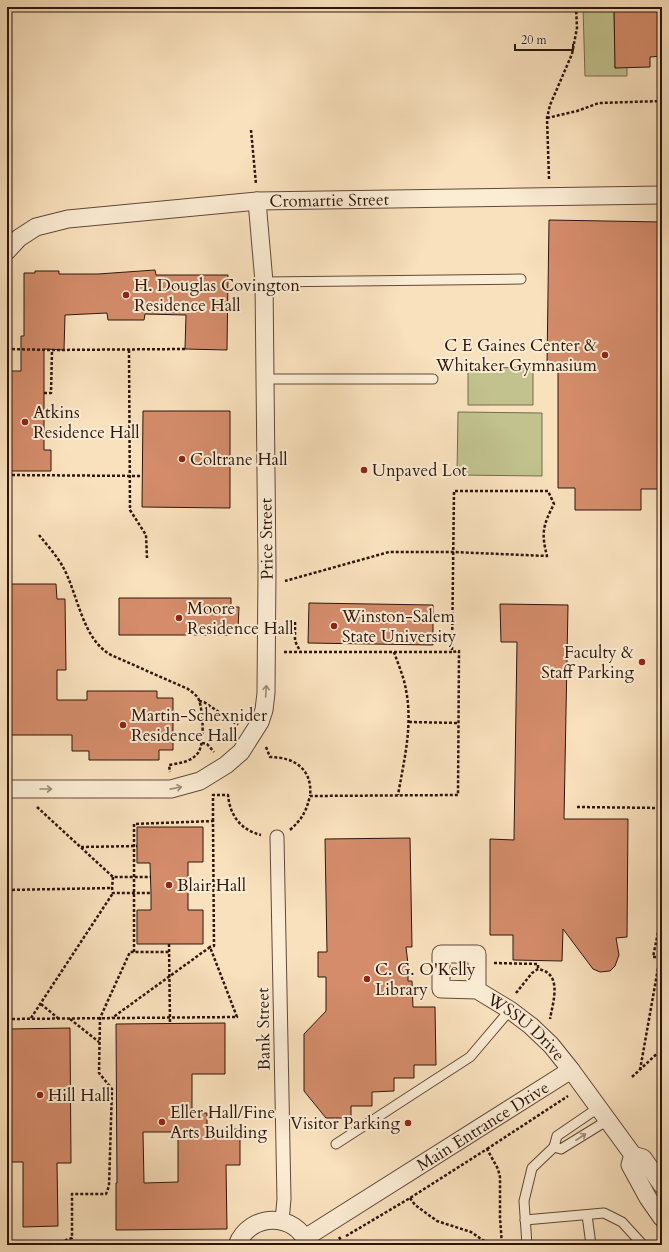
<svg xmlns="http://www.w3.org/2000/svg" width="669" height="1252" font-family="Cardo,serif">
	<rect width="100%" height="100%" fill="#f9e1bd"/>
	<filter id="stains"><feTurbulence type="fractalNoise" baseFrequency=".005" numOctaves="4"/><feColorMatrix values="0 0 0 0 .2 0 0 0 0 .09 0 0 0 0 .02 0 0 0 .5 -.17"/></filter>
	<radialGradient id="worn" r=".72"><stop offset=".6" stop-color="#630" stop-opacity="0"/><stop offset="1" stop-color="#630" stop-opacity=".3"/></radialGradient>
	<!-- green -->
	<g fill="#c1c28e" stroke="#776c4e">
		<path d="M583 7H614L615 68 627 67V76H585Z"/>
		<path d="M468 367 533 368V405H468Z"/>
		<path d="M458 412 542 413V476L457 475Z"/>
	</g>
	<!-- building -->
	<g fill="#d48c6b" stroke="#2d160d" fill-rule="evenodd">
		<path d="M614 7H662V56L650 57V67L615 68Z"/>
		<path d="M549 220 662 222 661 489H641V510H575V488H558V366H547Z"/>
		<path d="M155 270 156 275H228L227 350 185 349 186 315 145 314 144 320H108L107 313 65 315 64 350 44 349V450H51V471H7V371H21V336H24V273H35V271H59V274H98Z"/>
		<path d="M143 411H230V508L142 507Z"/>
		<path d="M7 584H56L57 599H65L66 670H57V700H87V691H157V698H173V750H159V760H89V751H72V735H7Z"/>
		<path d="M119 598H231V607H239L238 629H230V635H119Z"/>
		<path d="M309 603 433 605V645L308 643Z"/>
		<path d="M500 604 568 605 564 819H628L627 937 616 938 619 955 615 966 610 971 600 972 593 969 563 929 562 961 513 960V935H490V839L514 840 517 642H501Z"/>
		<path d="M137 827H203V862H188V910H203V944H137V910H151V893L150 863H137Z"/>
		<path d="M410 838 412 947H406L408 964V981H412L413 1007H435L436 1065H414V1078H394V1091L372 1092V1106H351V1118H326L304 1091V1034L326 1011V977H318V952H327L325 839Z"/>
		<path d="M225 1023V1074H192V1113H207V1129H240V1165H226L227 1229 116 1230V1183H117L116 1024ZM143 1132H178V1182L144 1183Z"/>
		<path d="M70 1028 71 1163H57L58 1226 23 1227V1162H10L9 1029Z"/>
	</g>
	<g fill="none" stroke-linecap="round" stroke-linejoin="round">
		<defs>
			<g id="service">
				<path d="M264 282 521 279"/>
				<path d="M265 379H433"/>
				<path d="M336 1144 470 1057 510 1010"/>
				<path d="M554 1147 561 1149 608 1120"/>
				<path d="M587 1215 591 1245"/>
				<path d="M525 1220 604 1213 622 1222 643 1245"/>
				<path d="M527 1245 524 1201 532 1168 554 1147 557 1136 598 1108"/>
			</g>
			<path id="pedestrian" d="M277 837 284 1199 282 1221"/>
			<g id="minor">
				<path id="s1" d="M7 251 19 238 36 227 68 219 257 201 662 195"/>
				<path d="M7 789H171L200 781 226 765 241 752 260 722 264 710 266 693 267 569 264 282 257 201"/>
				<path id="s2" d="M477 990V954H441V989L477 990 510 1010 531 1026 551 1045 571 1070 633 1155 643 1158 662 1185"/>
				<path d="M633 1155 630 1165 648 1198 662 1218"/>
				<path id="s3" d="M305 1238 571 1070"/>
				<path d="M237 1245C250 1212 296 1212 308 1245"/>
			</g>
		</defs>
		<!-- service casing -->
		<use href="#service" stroke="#604939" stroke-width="11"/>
		<!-- pedestrian casing -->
		<use href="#pedestrian" stroke="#604939" stroke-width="15"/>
		<!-- minor casing -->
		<use href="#minor" stroke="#604939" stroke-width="19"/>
		<!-- path -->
		<g stroke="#2d160d" stroke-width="2.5" stroke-dasharray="3 2" stroke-linecap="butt">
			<path d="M547 118 577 111 599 103 662 101"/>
			<path d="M251 130 256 184"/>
			<path d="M549 179 547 118 550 105 572 54 577 28 576 7"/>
			<path d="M7 349 52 350 185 349"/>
			<path d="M129 350 130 510 146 535 147 558"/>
			<path d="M44 393H51L52 350"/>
			<path d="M7 475 142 476"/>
			<path d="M39 535C47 545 57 556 63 567 78 594 82 639 111 655L188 689C192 692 197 695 199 700 203 711 205 743 198 753 191 762 180 763 169 765L170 772"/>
			<path d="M295 622V641L300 651"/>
			<path d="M284 652H452L454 491H548L554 504C543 525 541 533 547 556L453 552H389L285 581"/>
			<path d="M394 652C398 664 404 677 406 690 413 726 404 760 398 795"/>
			<path d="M199 701 204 702 238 725"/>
			<path d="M409 722 459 723"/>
			<path d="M202 743 207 744 214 752"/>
			<path d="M266 747 270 757C295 757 313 770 310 796"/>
			<path d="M37 807 113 877H151"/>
			<path d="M577 807 662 808"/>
			<path d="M213 821V795H228C230 816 241 830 261 835"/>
			<path d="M290 830C302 819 306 812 310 796L458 795 459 651 452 652"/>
			<path d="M81 847 137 846"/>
			<path d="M113 877 112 888 113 893H151"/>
			<path d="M7 890 112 888"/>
			<path d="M662 913 653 957H662"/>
			<path d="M169 944 170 1024"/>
			<path d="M134 952V824L213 821 214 946 210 947"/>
			<path d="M494 963 538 964V969"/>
			<path d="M516 993 532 973 538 969C563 973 553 1002 550 1019"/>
			<path d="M41 1004 59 1019"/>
			<path d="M31 1018 113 893"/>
			<path d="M7 1019 237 1017 210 947 112 1018"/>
			<path d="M70 1019 99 1042"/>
			<path d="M640 1070 660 957"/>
			<path d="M632 1077 662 1049"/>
			<path d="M487 1149 568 1096"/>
			<path d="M410 1198 415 1205 437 1221 471 1232 490 1245"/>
			<path d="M346 1236 410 1198 487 1149 498 1169 500 1177V1218L502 1245"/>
			<path d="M339 1237 344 1245"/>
			<path d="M62 1245 66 1240 72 1238V1194H106L109 1186 112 1089 99 1073 100 1018 130 952H169"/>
			<path d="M178 1245H184"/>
		</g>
		<!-- service -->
		<use href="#service" stroke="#fbecd4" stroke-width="9"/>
		<!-- pedestrian -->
		<use href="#pedestrian" stroke="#fbecd4" stroke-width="13"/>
		<!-- minor -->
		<use href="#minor" stroke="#fbecd4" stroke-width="17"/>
	</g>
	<!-- one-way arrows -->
	<defs><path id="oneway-shaft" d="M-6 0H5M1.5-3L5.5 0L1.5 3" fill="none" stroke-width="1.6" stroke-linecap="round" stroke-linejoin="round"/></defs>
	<g stroke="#9e8c7a">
		<use href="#oneway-shaft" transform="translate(266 691) rotate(-86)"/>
		<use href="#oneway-shaft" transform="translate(176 788) rotate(-11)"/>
		<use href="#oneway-shaft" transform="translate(46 789)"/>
		<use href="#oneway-shaft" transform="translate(581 1137) rotate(-33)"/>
	</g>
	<!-- markers -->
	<g fill="#8f2418" stroke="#fbecd4" stroke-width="1.5">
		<circle cx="126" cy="295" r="4"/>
		<circle cx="605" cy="355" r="4"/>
		<circle cx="25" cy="422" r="4"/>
		<circle cx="182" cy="459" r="4"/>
		<circle cx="364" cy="470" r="4"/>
		<circle cx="179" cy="618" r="4"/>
		<circle cx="334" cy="626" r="4"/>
		<circle cx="642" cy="662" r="4"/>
		<circle cx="123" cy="725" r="4"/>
		<circle cx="169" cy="885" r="4"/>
		<circle cx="367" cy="979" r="4"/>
		<circle cx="40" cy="1095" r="4"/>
		<circle cx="162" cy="1122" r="4"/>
		<circle cx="408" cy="1123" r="4"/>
	</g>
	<g text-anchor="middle" stroke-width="4" stroke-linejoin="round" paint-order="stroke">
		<!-- street labels -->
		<g font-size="17" fill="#2d160d" stroke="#fbecd4">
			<text dy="6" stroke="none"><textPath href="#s1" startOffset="333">Cromartie Street</textPath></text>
			<text transform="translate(266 539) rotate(-91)" y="6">Price Street</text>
			<text transform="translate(263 1029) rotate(-91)" y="6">Bank Street</text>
			<text dy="6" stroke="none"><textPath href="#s2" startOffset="205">WSSU Drive</textPath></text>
			<text dy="6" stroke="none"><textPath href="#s3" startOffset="210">Main Entrance Drive</textPath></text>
		</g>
		<!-- poi labels -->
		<g font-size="17" fill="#2d160d" stroke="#fbecd4" text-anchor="start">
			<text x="134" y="291">H. Douglas Covington<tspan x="134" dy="20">Residence Hall</tspan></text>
			<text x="597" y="351" text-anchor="end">C E Gaines Center &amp;<tspan x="597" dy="20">Whitaker Gymnasium</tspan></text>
			<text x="33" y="418">Atkins<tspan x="33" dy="20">Residence Hall</tspan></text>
			<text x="190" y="465">Coltrane Hall</text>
			<text x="372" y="476">Unpaved Lot</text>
			<text x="187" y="614">Moore<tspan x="187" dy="20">Residence Hall</tspan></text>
			<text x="342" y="622">Winston-Salem<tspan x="342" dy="20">State University</tspan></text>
			<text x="634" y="658" text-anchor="end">Faculty &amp;<tspan x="634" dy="20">Staff Parking</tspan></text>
			<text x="131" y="721">Martin-Schexnider<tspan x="131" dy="20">Residence Hall</tspan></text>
			<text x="177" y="891">Blair Hall</text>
			<text x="375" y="975">C. G. O'Kelly<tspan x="375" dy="20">Library</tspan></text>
			<text x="48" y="1101">Hill Hall</text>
			<text x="170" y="1118">Eller Hall/Fine<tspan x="170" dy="20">Arts Building</tspan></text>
			<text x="400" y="1129" text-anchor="end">Visitor Parking</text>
		</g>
	</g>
	<!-- margin -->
	<rect width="669" height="1252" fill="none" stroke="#f9e1bd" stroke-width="24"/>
	<rect x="8" y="8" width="653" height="1236" fill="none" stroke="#2d160d" stroke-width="2"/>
	<rect x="12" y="12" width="645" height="1228" fill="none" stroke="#2d160d"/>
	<!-- scale -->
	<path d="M515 44v6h58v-6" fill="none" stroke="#2d160d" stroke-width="2"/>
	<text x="521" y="44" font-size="12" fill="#2d160d" stroke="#fbecd4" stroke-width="3" paint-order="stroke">20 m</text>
	<rect width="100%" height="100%" filter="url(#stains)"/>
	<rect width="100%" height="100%" fill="url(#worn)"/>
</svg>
